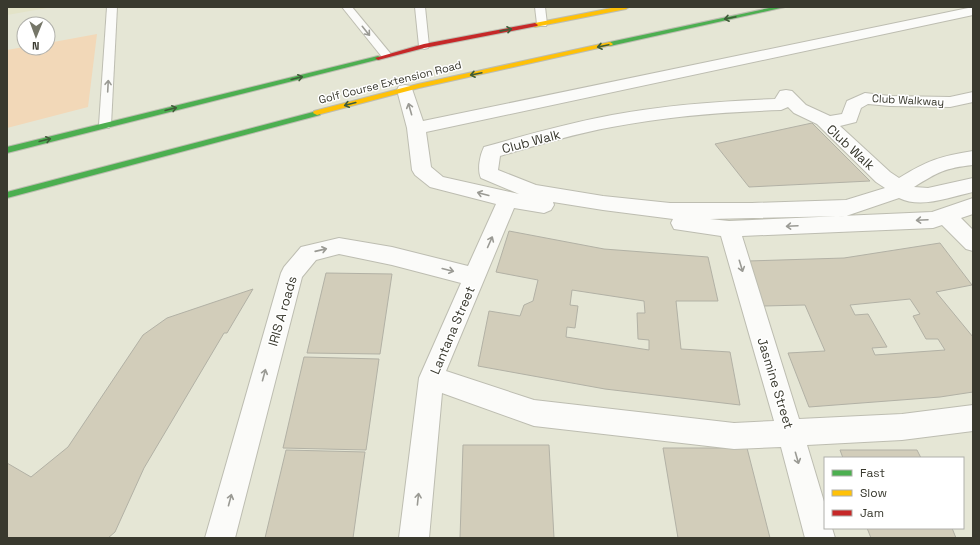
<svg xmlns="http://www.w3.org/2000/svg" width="980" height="545" font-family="'Space Grotesk',sans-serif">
	<rect width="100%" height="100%" fill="#e5e6d5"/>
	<!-- built -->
	<path fill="#e3e3c8" d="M7 7H53L7 15Z"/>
	<!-- green -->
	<path fill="#f2d8b8" d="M97 34 88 107 7 128V50L24 47 48 48V43Z"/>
	<!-- building -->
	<g fill="#d2cdba" stroke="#b2b1a5" fill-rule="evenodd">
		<path d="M812 123 870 181 749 187 715 144Z"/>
		<path d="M509 231 604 249 708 257 718 301H676L681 349 730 352 740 405 605 389 478 366 489 311 520 316 524 305 533 301 538 280 496 272ZM572 290 644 301 645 313H637L638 339 649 340V350L566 337 567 327 575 328 578 306 570 305Z"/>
		<path d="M940 243 972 285 936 292 973 337V392L940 397 809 407 788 353 825 351 805 305 764 306 748 261 844 258ZM910 299 920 314 913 316 926 339H938L945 350 875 355 872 348 887 347 868 314 855 315 850 305Z"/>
		<path d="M326 273 392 274 380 354 307 353Z"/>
		<path d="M253 289 227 333H224L144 468 115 532 108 538H7V463L31 477 68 447 143 335 167 318Z"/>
		<path d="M304 357 379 359 366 450 283 448Z"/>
		<path d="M463 445H549L554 538H460Z"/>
		<path d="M663 448H747L770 538H678Z"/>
		<path d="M286 450 365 452 353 538H265Z"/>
		<path d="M840 450H917L921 458H843Z"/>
		<path d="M867 528H952L956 538H871Z"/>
	</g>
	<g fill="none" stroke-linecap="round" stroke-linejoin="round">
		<defs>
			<g id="lane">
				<path d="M107 7H117L111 125 109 128H101L99 125Z"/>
				<path d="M342 7H352L390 53 391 55 390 57H382Z"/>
				<path d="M415 7H425L429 46 428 48 424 49 419 46Z"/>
				<path d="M535 7H545L547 24 546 26H538L537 24Z"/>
			</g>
			<path id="street" d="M973 7V15L426 132 431 167 443 177 519 194 481 178C477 170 480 155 484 147 526 135 569 123 612 115 666 105 721 101 775 99L780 91 786 90 792 91 806 105 830 116 842 114 847 101 865 93 890 96 950 97 973 92V102L950 107 890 106 868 104 861 108 856 122 840 126 890 172 899 178C927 161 940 156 973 151V165C945 168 938 172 914 187L928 188 973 178V192C950 197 921 209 899 198L846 216 710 219 729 221 932 212 973 198V214L961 218 973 230V251L966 249 942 225 933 228 742 236 799 419 902 414 973 405V431L902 440 807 445 825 505V528H832L835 538H805L781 447 734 449 534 426 442 393 429 538H399L419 378 461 283 392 265 339 254 316 260 302 277 235 538H205L281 273 284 267 301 247 339 238 392 247 468 266 496 204 430 187 415 175 412 170 407 128 397 90 399 86 405 85 411 86 423 121ZM788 107 794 113 817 124 876 182 885 188 846 200 752 203H670L603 196 536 185 498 170 500 156C537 145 574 134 612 127 668 116 724 112 781 110ZM553 202 603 210 673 219 671 223 674 229 721 236 774 421 734 423 534 400 446 371 514 208 544 213 551 210 554 205Z"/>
			<g id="fast">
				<path d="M774 7H785L610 46 607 44 610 42Z"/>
				<path d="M378 56 380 57V59L7 153V147Z"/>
				<path d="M317 111 321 113 320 115 7 198V192Z"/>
			</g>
			<g id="slow">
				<path d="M617 7H629L626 9 535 27 532 25 535 23Z"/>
				<path d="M610 42 613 44 612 45 419 88 317 115 313 113 314 111 418 84Z"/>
			</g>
			<path id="jam" d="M535 23 538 25 537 26 424 48 378 60 375 58 424 44Z"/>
		</defs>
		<!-- lane casing -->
		<use href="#lane" stroke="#bdbdb1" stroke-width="2"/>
		<!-- street casing -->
		<use href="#street" stroke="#bdbdb1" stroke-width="2"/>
		<!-- fast casing -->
		<use href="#fast" stroke="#bdbdb1" stroke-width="2"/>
		<!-- slow casing -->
		<use href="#slow" stroke="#bdbdb1" stroke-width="2"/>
		<!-- jam casing -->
		<use href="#jam" stroke="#bdbdb1" stroke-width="2"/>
		<!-- lane -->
		<use href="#lane" fill="#fbfbf9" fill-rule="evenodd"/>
		<!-- street -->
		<use href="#street" fill="#fbfbf9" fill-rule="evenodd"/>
		<!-- fast -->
		<use href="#fast" fill="#4caf50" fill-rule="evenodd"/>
		<!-- slow -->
		<use href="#slow" fill="#ffc107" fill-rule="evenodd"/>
		<!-- jam -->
		<use href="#jam" fill="#c62828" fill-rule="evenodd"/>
	</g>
	<!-- one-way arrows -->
	<defs><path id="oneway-shaft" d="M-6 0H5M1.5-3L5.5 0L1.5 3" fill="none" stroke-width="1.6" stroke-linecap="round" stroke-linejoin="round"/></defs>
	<g stroke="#3f5c38">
		<use href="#oneway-shaft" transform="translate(730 18) rotate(168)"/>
		<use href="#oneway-shaft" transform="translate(506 30) rotate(-11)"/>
		<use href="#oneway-shaft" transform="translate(603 46) rotate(168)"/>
		<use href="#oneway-shaft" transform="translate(476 74) rotate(168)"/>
		<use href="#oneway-shaft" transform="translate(297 78) rotate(-14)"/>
		<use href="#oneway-shaft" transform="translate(350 104) rotate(165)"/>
		<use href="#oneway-shaft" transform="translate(171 109) rotate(-14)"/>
		<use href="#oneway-shaft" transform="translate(45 140) rotate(-14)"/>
	</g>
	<g stroke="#9a9a94">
		<use href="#oneway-shaft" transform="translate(366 31) rotate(51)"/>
		<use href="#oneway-shaft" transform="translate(108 86) rotate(-87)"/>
		<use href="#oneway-shaft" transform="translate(410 109) rotate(-106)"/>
		<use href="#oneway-shaft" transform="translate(483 194) rotate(-165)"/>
		<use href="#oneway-shaft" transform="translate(922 220) rotate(177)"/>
		<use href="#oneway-shaft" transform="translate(792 226) rotate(177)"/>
		<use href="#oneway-shaft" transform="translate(490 242) rotate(-66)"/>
		<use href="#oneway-shaft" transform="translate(321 250) rotate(-13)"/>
		<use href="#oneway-shaft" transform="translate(741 266) rotate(73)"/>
		<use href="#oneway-shaft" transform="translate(448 270) rotate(14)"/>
		<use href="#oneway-shaft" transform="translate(264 375) rotate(-75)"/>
		<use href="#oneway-shaft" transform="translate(797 458) rotate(74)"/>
		<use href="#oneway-shaft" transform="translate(418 499) rotate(-84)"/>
		<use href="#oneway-shaft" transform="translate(230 500) rotate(-75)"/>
	</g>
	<g text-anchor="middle" stroke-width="3" stroke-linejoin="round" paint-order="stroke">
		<!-- far-street labels -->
		<g font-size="11" fill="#39392e" stroke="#fff">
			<text transform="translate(390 82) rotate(-14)" y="4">Golf Course Extension Road</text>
			<text transform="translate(908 100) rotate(3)" y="4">Club Walkway</text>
		</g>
		<!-- street labels -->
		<g font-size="13" fill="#39392e" stroke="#fff">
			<text transform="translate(531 141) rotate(-15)" y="5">Club Walk</text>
			<text transform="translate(851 147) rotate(43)" y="5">Club Walk</text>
			<text transform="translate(282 311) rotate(-74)" y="5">IRIS A roads</text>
			<text transform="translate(452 330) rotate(-67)" y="5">Lantana Street</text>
			<text transform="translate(776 383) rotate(73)" y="5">Jasmine Street</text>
		</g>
	</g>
	<!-- border -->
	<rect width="980" height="545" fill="none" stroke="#39392e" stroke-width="16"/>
	<!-- legend -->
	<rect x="824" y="457" width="140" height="72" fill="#ffffff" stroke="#b0b0ab"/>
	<rect x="832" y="470" width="20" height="6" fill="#4caf50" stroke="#b0b0ab"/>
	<text x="860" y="477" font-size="12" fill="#39392e">Fast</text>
	<rect x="832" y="490" width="20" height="6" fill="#ffc107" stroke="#b0b0ab"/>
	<text x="860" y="497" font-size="12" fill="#39392e">Slow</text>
	<rect x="832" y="510" width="20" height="6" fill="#c62828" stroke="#b0b0ab"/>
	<text x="860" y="517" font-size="12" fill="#39392e">Jam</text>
	<!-- north arrow -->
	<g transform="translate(36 36) rotate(181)"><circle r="19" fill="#ffffff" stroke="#b0b0ab"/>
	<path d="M0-3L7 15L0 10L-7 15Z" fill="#757668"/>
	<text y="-6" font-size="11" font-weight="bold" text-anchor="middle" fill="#39392e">N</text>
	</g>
</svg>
